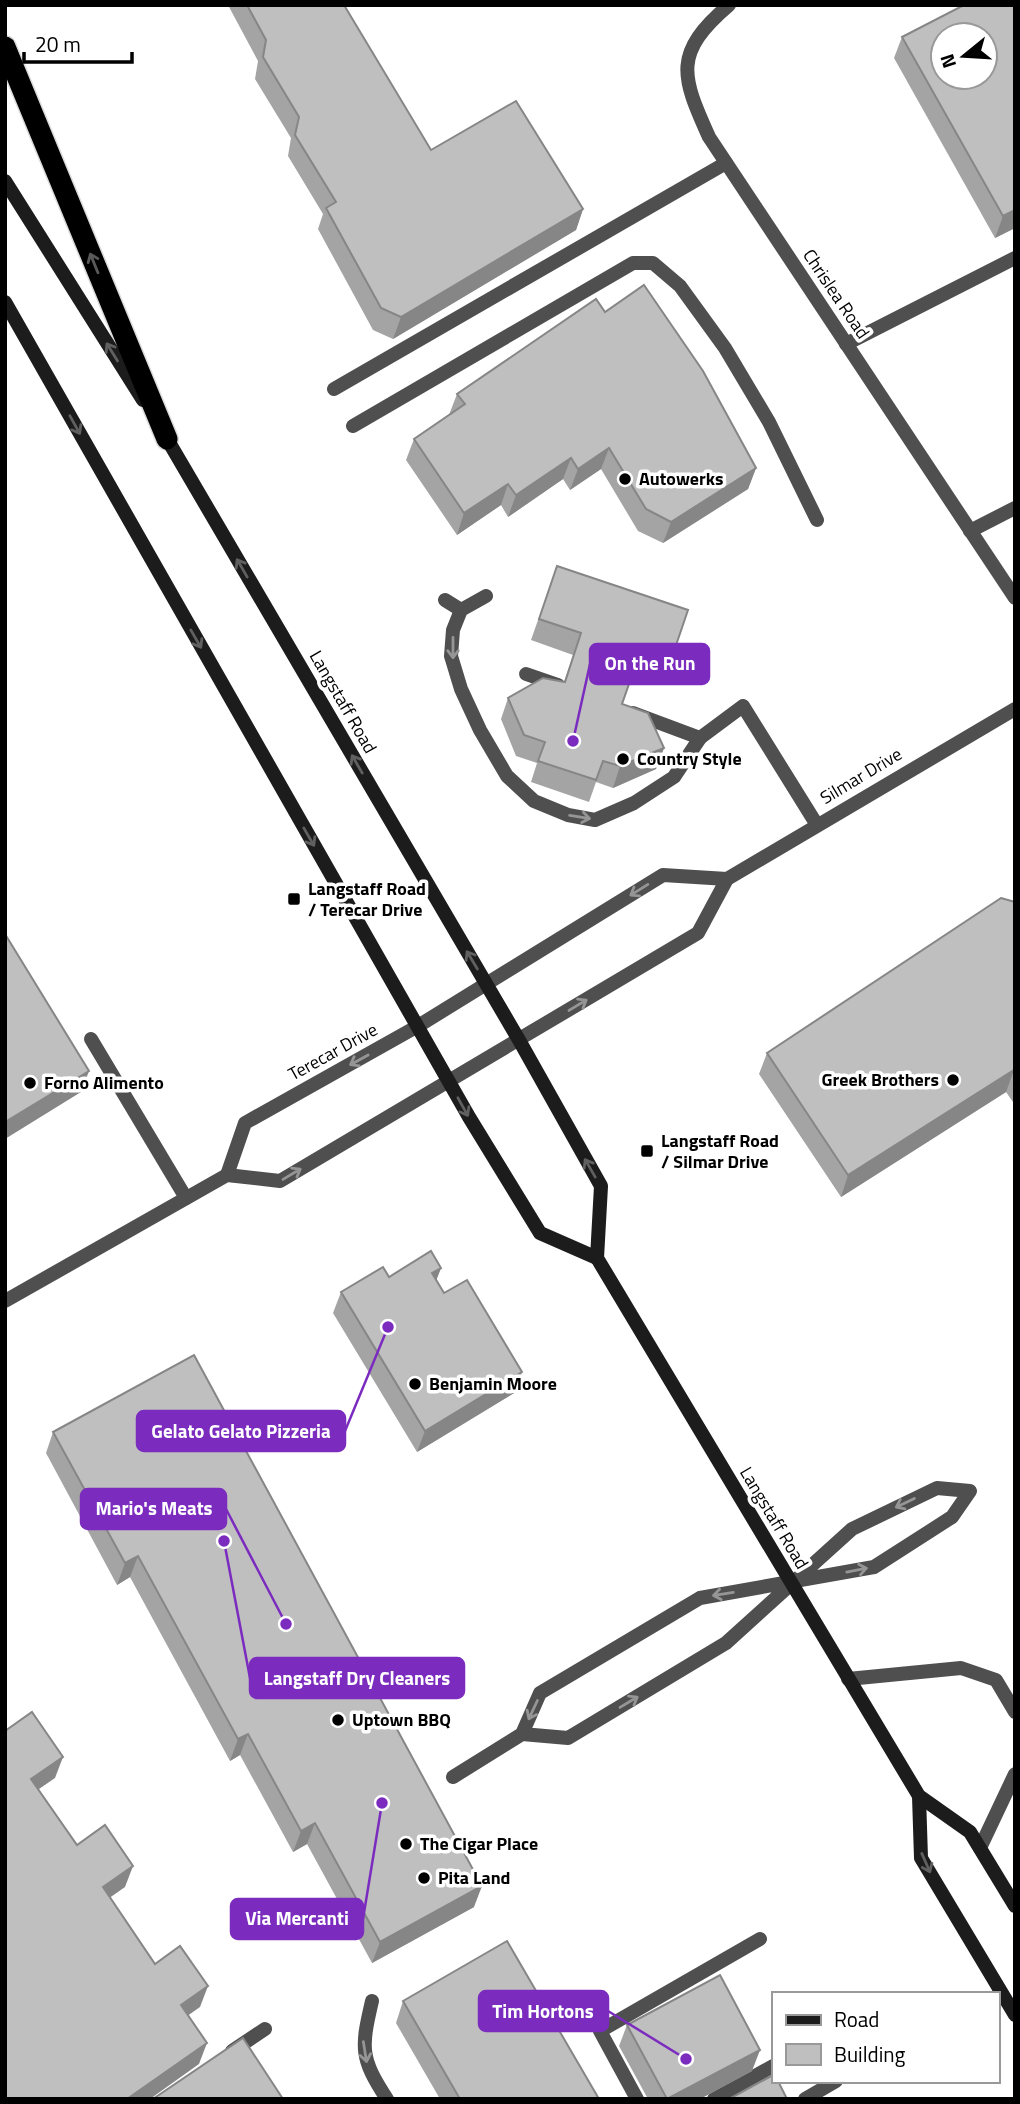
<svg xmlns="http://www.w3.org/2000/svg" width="1020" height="2104" font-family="'Titillium Web',sans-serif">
	<rect width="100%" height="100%" fill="#fff"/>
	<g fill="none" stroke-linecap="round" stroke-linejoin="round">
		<defs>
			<path id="highway" d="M5 47 167 439"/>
		</defs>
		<!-- highway casing -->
		<use href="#highway" stroke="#dbdbdb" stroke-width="24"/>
		<!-- lane -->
		<g stroke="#4f4f4f" stroke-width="14">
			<path d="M846 344 1015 258"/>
			<path d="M334 389 726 163"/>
			<path d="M353 426 633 263H653L680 286 725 348 769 422 817 520"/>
			<path d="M970 531 1015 508"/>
			<path d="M486 596 461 610 453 630 451 656 461 689 480 730 507 776 534 801 568 815 595 820 634 803 674 777 700 738 743 706 817 825"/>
			<path d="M445 600 461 610"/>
			<path d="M526 674 558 685"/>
			<path d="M633 713 700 738"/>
			<path d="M91 1039 186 1198"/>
			<path d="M848 1679 961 1668 996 1680 1015 1712"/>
			<path d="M453 1777 522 1734 540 1693 700 1598 874 1567 952 1517 970 1491 937 1488 852 1529 726 1643 568 1738 522 1734"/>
			<path d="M980 1848 1015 1774"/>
			<path d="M372 2001C361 2048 360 2058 387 2099"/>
			<path d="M232 2051 265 2029"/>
			<path d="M637 2099 600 2031 760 1939"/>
			<path d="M714 2099 773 2066"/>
			<path d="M805 2099 836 2081"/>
		</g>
		<!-- street -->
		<g stroke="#4f4f4f" stroke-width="14">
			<path d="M729 5C673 53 681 75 709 137L1015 598"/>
			<path d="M227 1175 245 1123 418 1026 663 875 727 879"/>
			<path d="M5 1301 227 1175 280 1181 698 933 727 879 1015 709"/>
		</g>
		<!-- secondary -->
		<g stroke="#1c1c1c" stroke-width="14">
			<path d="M5 181 143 400"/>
			<path d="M5 302 469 1117 540 1233 597 1258"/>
			<path d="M163 432 519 1040 601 1186 597 1258 919 1796 970 1832 1015 1906"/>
			<path d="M919 1796 921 1858 1015 2015"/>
		</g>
		<!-- highway -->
		<use href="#highway" stroke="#000" stroke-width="21"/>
	</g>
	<!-- wall -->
	<g fill="#a4a4a4">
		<path d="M228 5H344L431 150 583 209 576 230 393 339 373 330 318 229 323 214 288 156 291 138 255 79 258 61Z"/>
		<path d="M1015 5V228L995 238 894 58 902 37Z"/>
		<path d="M605 312 756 468 748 489 663 543 638 531 601 469 570 490 563 479 508 517 501 505 457 535 406 460 414 439 449 415 457 394Z"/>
		<path d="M557 566 671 660 663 681 633 671 622 704 664 748 656 769 613 788 596 782 589 802 531 782 537 763 516 756 501 719 508 698 564 682 573 655 531 640Z"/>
		<path d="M1015 902V1105L1006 1092 841 1197 759 1074 767 1053Z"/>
		<path d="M441 1268 436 1280 444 1293 514 1393 417 1452 333 1313 341 1292 389 1277Z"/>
		<path d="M53 1432 474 1907 372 1963 307 1844 293 1852 240 1755 230 1761 130 1577 117 1585 46 1453Z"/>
		<path d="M403 2001 599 2099H440L396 2023Z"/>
		<path d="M627 2025 752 2071 700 2099H648L619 2046Z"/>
	</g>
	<!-- shaded-wall -->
	<g fill="#868686">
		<path d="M583 209 576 230 393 339 401 317Z"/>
		<path d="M1015 210V228L995 238 1003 216Z"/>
		<path d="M609 448 601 469 570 490 578 469Z"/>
		<path d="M571 458 563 479 508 517 516 495Z"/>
		<path d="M756 468 748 489 663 543 671 522Z"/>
		<path d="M508 484 501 505 457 535 464 513Z"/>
		<path d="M664 748 656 769 613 788 620 766Z"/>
		<path d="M1014 1070 1006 1092 841 1197 848 1175Z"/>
		<path d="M89 1071 81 1092 5 1139V1122Z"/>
		<path d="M441 1268 433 1289 432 1273Z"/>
		<path d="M522 1372 514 1393 417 1452 425 1431Z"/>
		<path d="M138 1556 130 1577 117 1585 125 1563Z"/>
		<path d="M248 1734 240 1755 230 1761 238 1739Z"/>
		<path d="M63 1757 55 1778 23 1800 31 1779Z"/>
		<path d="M315 1823 307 1844 293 1852 301 1831Z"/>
		<path d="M133 1866 125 1887 95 1908 103 1887Z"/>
		<path d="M482 1886 474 1907 372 1963 380 1942Z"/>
		<path d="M208 1986 200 2007 173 2026 181 2005Z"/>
		<path d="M207 2043 199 2064 150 2099H127Z"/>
		<path d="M760 2050 752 2071 700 2099H668Z"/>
	</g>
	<!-- building -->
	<g fill="#bfbfbf" stroke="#868686" stroke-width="2" fill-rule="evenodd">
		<path d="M247 5H344L431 150 516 101 583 209 401 317 381 308 326 208 336 202 295 135 299 117 263 57 266 40Z"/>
		<path d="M964 5H1015V210L1003 216 902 37ZM943 35H985V77H943Z"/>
		<path d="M644 285 703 371 756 468 671 522 646 509 609 448 578 469 571 458 516 495 508 484 464 513 414 439 465 404 457 394 596 299 605 312Z"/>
		<path d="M557 566 688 610 671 660 641 650 622 704 648 713 664 748 620 766 603 761 596 780 538 761 545 742 524 735 508 698 543 678 565 682 581 633 539 619Z"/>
		<path d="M1001 898 1015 902V1072L1014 1070 848 1175 767 1053Z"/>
		<path d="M5 934 89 1071 5 1122Z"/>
		<path d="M431 1251 441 1268 432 1273 444 1293 467 1280 522 1372 425 1431 341 1292 383 1267 389 1277Z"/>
		<path d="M194 1355 482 1886 380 1942 315 1823 301 1831 248 1734 238 1739 138 1556 125 1563 53 1432Z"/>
		<path d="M32 1712 63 1757 31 1779 77 1845 105 1825 133 1866 103 1887 155 1964 180 1946 208 1986 181 2005 207 2043 127 2099H5V1731Z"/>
		<path d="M507 1941 599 2099H460L403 2001Z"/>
		<path d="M720 1975 760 2050 667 2099 627 2025Z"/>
		<path d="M243 2038 283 2099H153Z"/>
		<path d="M773 2075V2081H778L787 2099H729Z"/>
	</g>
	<!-- one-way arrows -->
	<defs><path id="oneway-shaft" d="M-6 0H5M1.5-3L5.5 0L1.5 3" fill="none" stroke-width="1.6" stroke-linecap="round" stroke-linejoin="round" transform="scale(1.75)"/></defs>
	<use stroke="#595959" href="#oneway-shaft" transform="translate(94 263) rotate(-112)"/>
	<g stroke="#606060">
		<use href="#oneway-shaft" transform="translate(112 352) rotate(-122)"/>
		<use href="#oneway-shaft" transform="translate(75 425) rotate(61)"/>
		<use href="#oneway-shaft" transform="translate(242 568) rotate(-120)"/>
		<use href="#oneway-shaft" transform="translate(196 639) rotate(60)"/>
		<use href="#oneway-shaft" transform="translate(357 764) rotate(-120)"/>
		<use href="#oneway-shaft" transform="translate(309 837) rotate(60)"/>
		<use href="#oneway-shaft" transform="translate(472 960) rotate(-121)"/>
		<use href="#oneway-shaft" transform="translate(463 1107) rotate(61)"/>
		<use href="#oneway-shaft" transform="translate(590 1168) rotate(-120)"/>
		<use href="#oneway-shaft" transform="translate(926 1863) rotate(66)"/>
	</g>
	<g stroke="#959595">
		<use href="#oneway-shaft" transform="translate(453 648) rotate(90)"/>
		<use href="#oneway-shaft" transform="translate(580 817) rotate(9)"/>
		<use href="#oneway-shaft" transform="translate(639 890) rotate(148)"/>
		<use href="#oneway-shaft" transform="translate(578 1005) rotate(-31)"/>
		<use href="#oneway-shaft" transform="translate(359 1060) rotate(151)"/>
		<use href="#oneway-shaft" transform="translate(292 1174) rotate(-31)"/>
		<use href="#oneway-shaft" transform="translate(905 1503) rotate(154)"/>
		<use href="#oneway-shaft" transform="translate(857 1570) rotate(-11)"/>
		<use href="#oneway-shaft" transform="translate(723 1594) rotate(171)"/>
		<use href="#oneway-shaft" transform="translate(629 1702) rotate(-31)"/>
		<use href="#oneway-shaft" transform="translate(533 1710) rotate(115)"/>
		<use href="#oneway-shaft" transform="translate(365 2052) rotate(81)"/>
	</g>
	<!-- markers -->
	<g fill="#000" stroke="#fff" stroke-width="2.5">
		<circle cx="625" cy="479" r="7"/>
		<circle cx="623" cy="759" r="7"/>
		<rect x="287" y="892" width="14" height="14" rx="3.5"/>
		<circle cx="953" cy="1080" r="7"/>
		<circle cx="30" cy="1083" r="7"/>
		<rect x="640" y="1144" width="14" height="14" rx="3.5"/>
		<circle cx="415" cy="1384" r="7"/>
		<circle cx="338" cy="1720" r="7"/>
		<circle cx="406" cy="1844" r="7"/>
		<circle cx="424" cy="1878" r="7"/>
	</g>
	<g text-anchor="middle" stroke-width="7" stroke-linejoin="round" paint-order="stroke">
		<!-- street labels -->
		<g font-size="18" fill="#000" stroke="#fff">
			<text transform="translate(836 294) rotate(56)" y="6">Chrislea Road</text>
			<text transform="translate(343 702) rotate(60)" y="6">Langstaff Road</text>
			<text transform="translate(861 776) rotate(-31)" y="6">Silmar Drive</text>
			<text transform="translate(333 1052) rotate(-29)" y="6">Terecar Drive</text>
			<text transform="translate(774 1518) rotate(59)" y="6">Langstaff Road</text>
		</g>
		<!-- poi labels -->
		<g font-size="18" font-weight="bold" fill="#000" stroke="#fff" text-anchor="start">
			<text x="639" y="485">Autowerks</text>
			<text x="637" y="765">Country Style</text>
			<text x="308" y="895">Langstaff Road<tspan x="308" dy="21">/ Terecar Drive</tspan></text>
			<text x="939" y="1086" text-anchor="end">Greek Brothers</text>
			<text x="44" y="1089">Forno Alimento</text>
			<text x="661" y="1147">Langstaff Road<tspan x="661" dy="21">/ Silmar Drive</tspan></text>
			<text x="429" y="1390">Benjamin Moore</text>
			<text x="352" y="1726">Uptown BBQ</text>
			<text x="420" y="1850">The Cigar Place</text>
			<text x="438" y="1884">Pita Land</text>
		</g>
	</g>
	<!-- callouts -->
	<path fill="none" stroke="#7b2cbf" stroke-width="2.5" d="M573 741L590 664M388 1327L345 1431M286 1624L226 1509M224 1541L250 1678M382 1803L363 1919M686 2059L608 2011"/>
	<g fill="#7b2cbf" stroke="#fff" stroke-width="2.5">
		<circle cx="573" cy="741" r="7"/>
		<circle cx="388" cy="1327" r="7"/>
		<circle cx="286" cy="1624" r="7"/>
		<circle cx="224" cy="1541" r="7"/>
		<circle cx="382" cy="1803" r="7"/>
		<circle cx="686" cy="2059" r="7"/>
	</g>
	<g fill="#7b2cbf" stroke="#7b2cbf" stroke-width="2.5">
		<rect x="590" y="644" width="119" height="40" rx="7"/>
		<rect x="137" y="1411" width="208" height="40" rx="7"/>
		<rect x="81" y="1489" width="145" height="40" rx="7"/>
		<rect x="250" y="1658" width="214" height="40" rx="7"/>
		<rect x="231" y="1899" width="132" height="40" rx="7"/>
		<rect x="479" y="1991" width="129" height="40" rx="7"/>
	</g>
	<g font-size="19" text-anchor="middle" font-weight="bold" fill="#fff">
		<text x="650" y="670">On the Run</text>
		<text x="241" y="1438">Gelato Gelato Pizzeria</text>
		<text x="154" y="1515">Mario's Meats</text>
		<text x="357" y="1685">Langstaff Dry Cleaners</text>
		<text x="297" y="1925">Via Mercanti</text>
		<text x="543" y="2018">Tim Hortons</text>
	</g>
	<!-- border -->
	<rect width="1020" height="2104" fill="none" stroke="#000000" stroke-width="14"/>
	<!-- legend -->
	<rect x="772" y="1992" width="228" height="91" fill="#ffffff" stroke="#999999" stroke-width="2"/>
	<rect x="786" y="2015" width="35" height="10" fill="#1c1c1c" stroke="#999999" stroke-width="2"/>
	<text x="834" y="2027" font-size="21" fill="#000000">Road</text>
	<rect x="786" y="2044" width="35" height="21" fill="#bfbfbf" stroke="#999999" stroke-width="2"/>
	<text x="834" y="2062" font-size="21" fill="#000000">Building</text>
	<!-- north arrow -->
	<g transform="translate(964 56) rotate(252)"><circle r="33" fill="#ffffff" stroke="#999999" stroke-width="2"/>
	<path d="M0-5L12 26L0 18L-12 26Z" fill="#000000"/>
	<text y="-10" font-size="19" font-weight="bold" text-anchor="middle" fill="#000000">N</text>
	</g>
	<!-- scale -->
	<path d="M24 52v10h108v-10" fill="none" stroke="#000000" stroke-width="3.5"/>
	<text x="35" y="52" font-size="21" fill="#000000" stroke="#ffffff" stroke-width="5" paint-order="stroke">20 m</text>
</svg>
